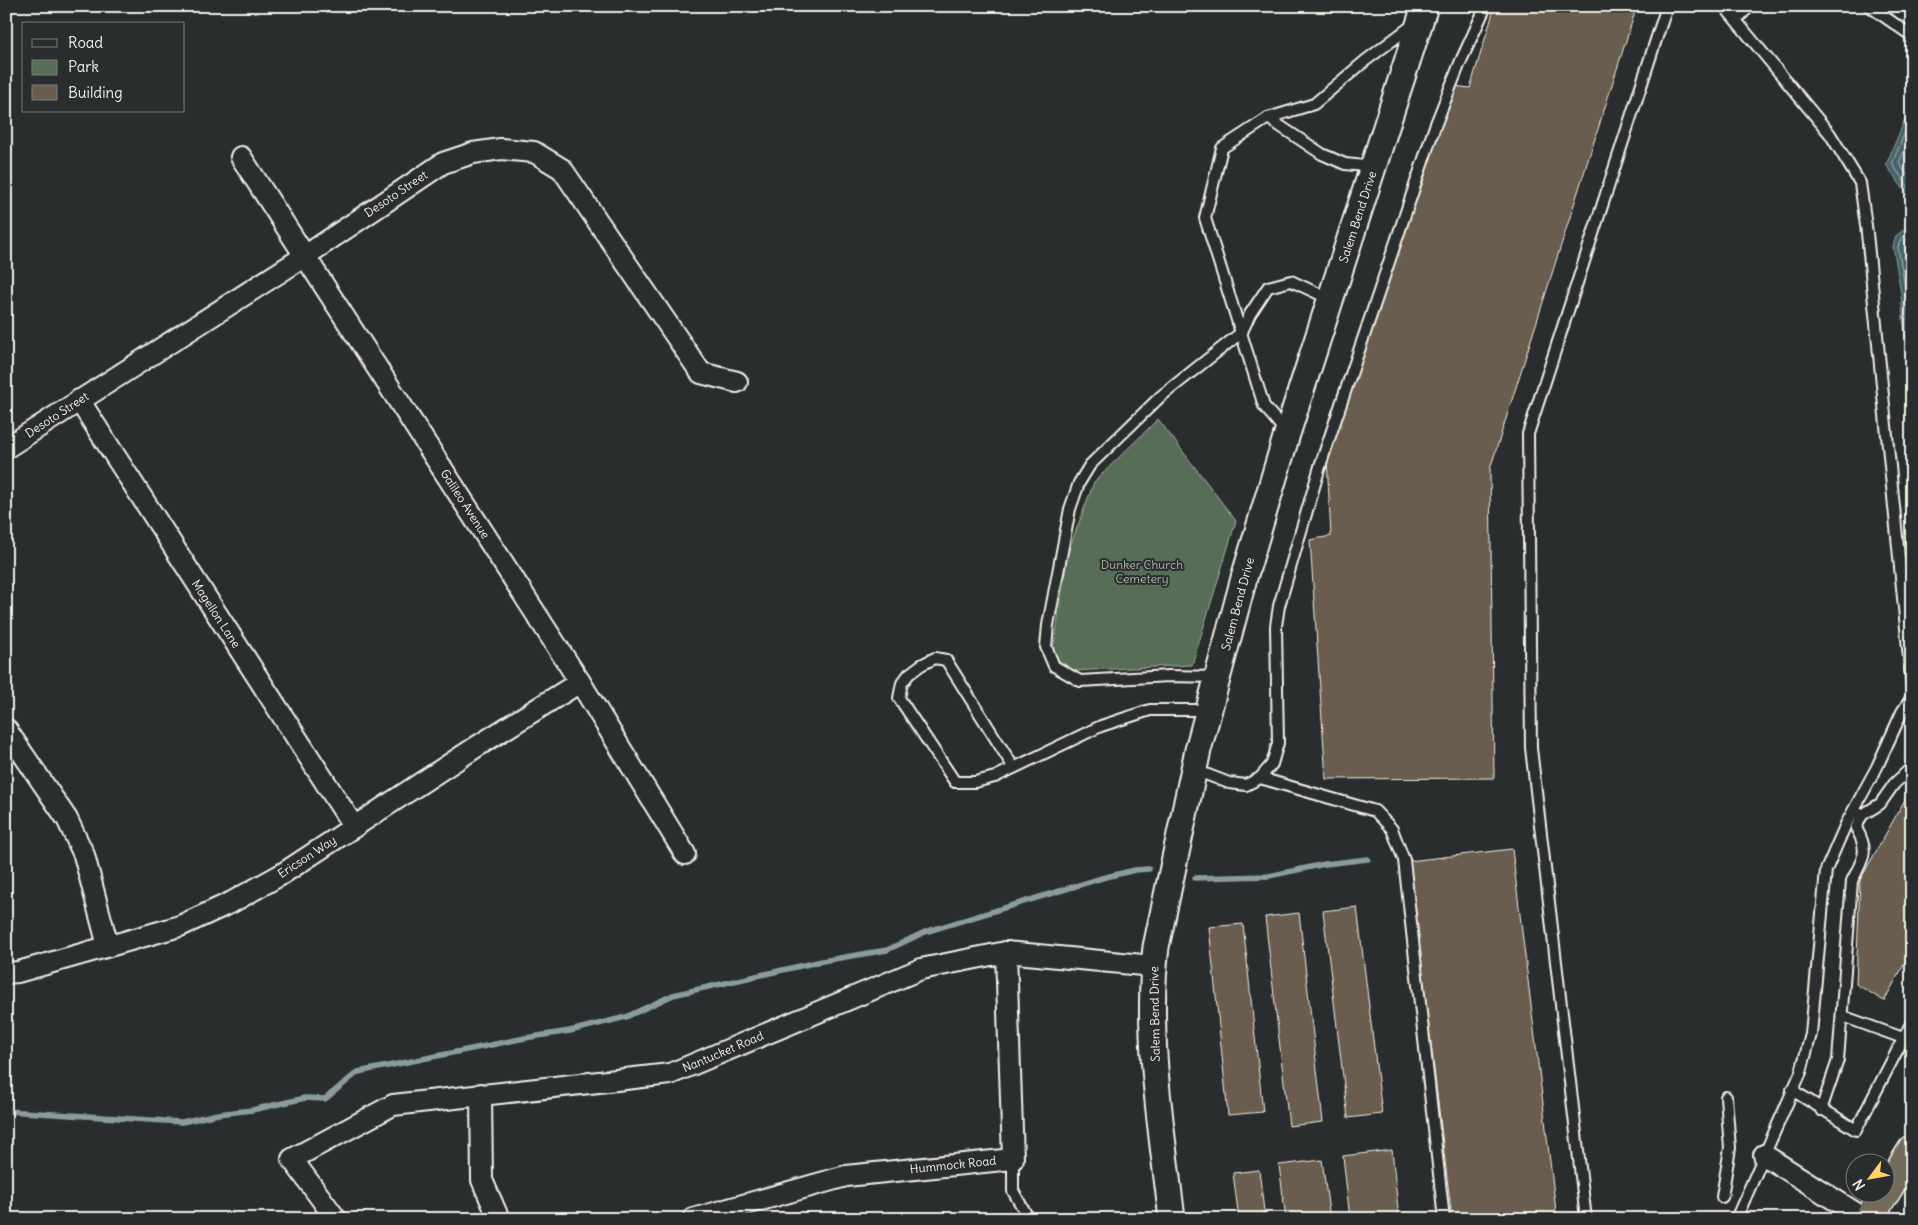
<svg xmlns="http://www.w3.org/2000/svg" width="1918" height="1225" font-family="Delius,sans-serif">
	<rect width="100%" height="100%" fill="#2a2d2e"/>
	<filter id="ink" filterUnits="userSpaceOnUse"><feTurbulence type="fractalNoise" baseFrequency=".02" numOctaves="2"/><feDisplacementMap in="SourceGraphic" scale="10" xChannelSelector="R" yChannelSelector="G"/><feConvolveMatrix kernelMatrix="1 2 1 2 8 2 1 2 1" color-interpolation-filters="sRGB"/></filter>
	<g filter="url(#ink)">
		<!-- green -->
		<path fill="#596d58" stroke="#a6afa0" d="M1158 419 1236 521 1192 665 1072 671 1059 661 1053 651 1068 552 1094 482Z"/>
		<!-- water -->
		<g fill="#47646a" stroke="#8c9c9c">
			<path d="M1912 102V201L1886 165Z"/>
			<path d="M1908 226 1912 229V382L1903 319 1901 293 1893 246 1896 236Z"/>
		</g>
		<g fill="none" stroke-linecap="round" stroke-linejoin="round">
			<!-- shore -->
			<g stroke="#afb9b6" stroke-width="1">
				<path d="M1912 115 1892 164 1912 192"/>
				<path d="M1912 132 1899 163 1912 182"/>
				<path d="M1912 232 1906 233 1901 238 1898 247 1906 293 1912 349"/>
				<path d="M1912 238 1906 241 1905 247 1912 287"/>
			</g>
			<!-- stream -->
			<g stroke="#8c9c9c" stroke-width="5.5">
				<path d="M1195 878 1269 876 1325 864 1368 859"/>
				<path d="M6 1111 182 1122 218 1114 252 1110 305 1098 325 1099 358 1072 525 1038 570 1031 626 1017 673 995 822 961 887 950 925 932 1102 878 1135 870 1149 869"/>
			</g>
		</g>
		<!-- building -->
		<g fill="#695d50" stroke="#f4f1e8">
			<path d="M1495 6H1637L1490 469 1494 778 1326 779 1310 540 1331 536 1327 460 1454 86 1470 88Z"/>
			<path d="M1912 787V950L1884 1001 1856 984 1860 880Z"/>
			<path d="M1512 849 1557 1219H1452L1409 861Z"/>
			<path d="M1357 907 1382 1114 1348 1118 1323 911Z"/>
			<path d="M1299 913 1323 1122 1289 1126 1265 917Z"/>
			<path d="M1243 924 1263 1112 1228 1115 1209 927Z"/>
			<path d="M1392 1150 1399 1219H1350L1343 1156Z"/>
			<path d="M1322 1160 1330 1219H1286L1279 1165Z"/>
			<path d="M1259 1170 1265 1219H1239L1233 1173Z"/>
		</g>
		<g fill="none" stroke-linecap="round" stroke-linejoin="round">
			<defs>
				<g id="service">
					<path d="M1724 6 1830 134 1860 183 1867 233 1912 689"/>
					<path d="M1869 6 1912 36"/>
					<path d="M1736 20 1750 6"/>
					<path d="M1268 118 1322 154 1345 164 1374 167"/>
					<path d="M1285 431 1264 406 1205 218 1222 148 1268 118 1314 104 1365 61 1414 24"/>
					<path d="M1218 677 1169 676 1080 681 1054 666 1046 647 1048 625 1070 509 1079 483 1090 465 1160 397 1242 332 1250 314 1268 287 1291 281 1330 299"/>
					<path d="M1014 768 946 660 935 658 921 665 909 674 902 683 899 698 955 782H975L995 777 1101 726 1150 710H1209"/>
					<path d="M1195 770 1229 783 1246 785 1260 778 1272 764 1278 743 1276 626 1279 606 1321 463 1435 126 1460 63 1486 6"/>
					<path d="M1260 778 1375 811 1392 829 1404 860 1444 1219"/>
					<path d="M1856 812 1862 815 1880 804 1894 784 1912 767"/>
					<path d="M1842 1016 1903 1038"/>
					<path d="M1792 1090 1856 1130 1912 1022"/>
					<path d="M1821 1110 1838 1060 1852 881C1863 858 1870 852 1856 828L1862 815"/>
					<path d="M1013 1159V1191L1029 1219"/>
					<path d="M1722 1197 1730 1148 1726 1097"/>
					<path d="M1586 1219 1531 748 1528 434 1667 6"/>
					<path d="M1736 1219 1801 1072 1811 1034 1826 870 1846 824 1877 767 1902 712 1912 697"/>
				</g>
				<g id="minor">
					<path d="M241 157 580 682 685 854"/>
					<path d="M79 400 354 827"/>
					<path d="M6 448 305 256 443 163 473 153 501 149 534 152 562 169 701 373 737 382"/>
					<path d="M6 729 67 819 84 855 108 946"/>
					<path d="M6 973 18 972 180 926 232 902 282 874 476 747 580 682"/>
					<path d="M481 1094 482 1180 499 1219"/>
					<path d="M1764 1155 1865 1219"/>
					<path d="M336 1219 292 1159 393 1105 670 1074 921 969 1006 952 1153 966"/>
					<path d="M693 1219 846 1176 1013 1159 1006 952"/>
				</g>
				<path id="tertiary" d="M1172 1219C1162 1133 1145 1032 1156 947L1198 750 1244 578 1287 434 1425 6"/>
				<g id="trunk">
					<path d="M1886 1192 1912 1150"/>
					<path d="M1869 1219 1885 1192"/>
				</g>
			</defs>
			<!-- service casing -->
			<use href="#service" stroke="#f4f1e8" stroke-width="14"/>
			<!-- minor casing -->
			<use href="#minor" stroke="#f4f1e8" stroke-width="24"/>
			<!-- tertiary casing -->
			<use href="#tertiary" stroke="#f4f1e8" stroke-width="29"/>
			<!-- trunk casing -->
			<use href="#trunk" stroke="#f4f1e8" stroke-width="31"/>
			<!-- service -->
			<use href="#service" stroke="#2a2d2e" stroke-width="10"/>
			<!-- minor -->
			<use href="#minor" stroke="#2a2d2e" stroke-width="20"/>
			<!-- tertiary -->
			<use href="#tertiary" stroke="#2a2d2e" stroke-width="25"/>
			<!-- trunk -->
			<use href="#trunk" stroke="#726b5a" stroke-width="28"/>
		</g>
	</g>
	<g text-anchor="middle" stroke-width="4" stroke-linejoin="round" paint-order="stroke">
		<!-- street labels -->
		<g font-size="12" fill="#f4f1e8" stroke="#2a2d2e">
			<text transform="translate(396 194) rotate(-34)" y="4">Desoto Street</text>
			<text transform="translate(1358 217) rotate(-72)" y="4">Salem Bend Drive</text>
			<text transform="translate(57 415) rotate(-33)" y="4">Desoto Street</text>
			<text transform="translate(465 504) rotate(57)" y="4">Galileo Avenue</text>
			<text transform="translate(1238 604) rotate(-75)" y="4">Salem Bend Drive</text>
			<text transform="translate(216 614) rotate(57)" y="4">Magellon Lane</text>
			<text transform="translate(307 857) rotate(-33)" y="4">Ericson Way</text>
			<text transform="translate(1155 1014) rotate(-91)" y="4">Salem Bend Drive</text>
			<text transform="translate(723 1052) rotate(-23)" y="4">Nantucket Road</text>
			<text transform="translate(953 1165) rotate(-6)" y="4">Hummock Road</text>
		</g>
		<!-- park labels -->
		<g font-size="12" fill="#aeb6a7" stroke="#2a2d2e">
			<text x="1142" y="569">Dunker Church<tspan x="1142" dy="14">Cemetery</tspan></text>
		</g>
	</g>
	<!-- margin -->
	<rect width="1918" height="1225" fill="none" stroke="#2a2d2e" stroke-width="25"/>
	<rect x="12" y="12" width="1893" height="1200" fill="none" stroke="#f4f1e8" stroke-width="2" filter="url(#ink)"/>
	<!-- legend -->
	<rect x="22" y="22" width="162" height="90" fill="#2a2d2e" stroke="#7b7b78"/>
	<rect x="32" y="39" width="25" height="8" fill="#2a2d2e" stroke="#7b7b78"/>
	<text x="68" y="48" font-size="15" fill="#f4f1e8">Road</text>
	<rect x="32" y="60" width="25" height="15" fill="#596d58" stroke="#7b7b78"/>
	<text x="68" y="72" font-size="15" fill="#f4f1e8">Park</text>
	<rect x="32" y="85" width="25" height="15" fill="#695d50" stroke="#7b7b78"/>
	<text x="68" y="98" font-size="15" fill="#f4f1e8">Building</text>
	<!-- north arrow -->
	<g transform="translate(1870 1178) rotate(238)"><circle r="24" fill="#2a2d2e" stroke="#7b7b78"/>
	<path d="M0-4L9 19L0 12L-9 19Z" fill="#ffd166"/>
	<text y="-8" font-size="14" font-weight="bold" text-anchor="middle" fill="#f4f1e8">N</text>
	</g>
</svg>
